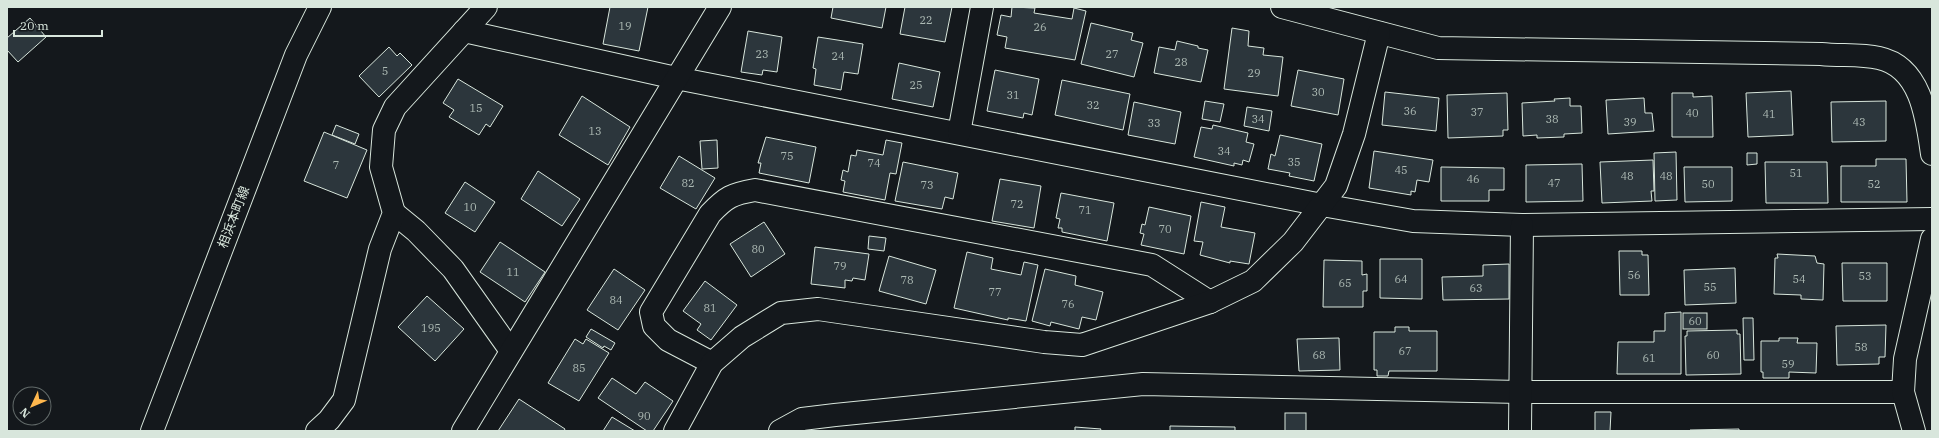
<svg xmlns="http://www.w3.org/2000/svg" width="1939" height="438" font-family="'IBM Plex Serif','Noto Sans JP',serif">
	<rect width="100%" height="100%" fill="#14181c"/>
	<!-- building -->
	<g fill="#2c363c" stroke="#d8e6dc">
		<path d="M610 7H648L639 51 603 44Z"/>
		<path d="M833 7H886L882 28 831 18Z"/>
		<path d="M905 7H952L945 42 900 34Z"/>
		<path d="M1012 7 1035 8 1034 13 1072 19 1074 8 1086 11 1075 60 1005 48 1007 37 997 35 1001 15 1011 17Z"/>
		<path d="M30 18 46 37 18 62 7 50V38Z"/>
		<path d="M1091 23 1133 33 1131 40 1143 43 1134 77 1081 64Z"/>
		<path d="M1232 28 1249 31 1248 46 1264 48 1263 55 1283 57 1278 96 1224 89Z"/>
		<path d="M748 31 782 37 777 72 763 70 762 75 741 72Z"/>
		<path d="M818 37 863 44 858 74 844 72 841 90 814 85 816 69 813 68Z"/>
		<path d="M1177 41 1198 46V48L1208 50 1201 82 1154 73 1159 47 1175 50Z"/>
		<path d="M389 47 397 56 400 53 412 65 379 97 359 76Z"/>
		<path d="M899 63 940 72 933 107 892 99Z"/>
		<path d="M995 70 1039 79 1032 115 1024 113 1023 118 987 111Z"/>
		<path d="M1298 70 1344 79 1338 115 1291 106Z"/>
		<path d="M458 79 503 106 490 127 486 124 479 135 449 117 454 110 443 103Z"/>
		<path d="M1062 80 1130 94 1123 130 1055 115Z"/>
		<path d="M1791 91 1793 135 1748 137 1746 93Z"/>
		<path d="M1385 92 1439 98 1436 131 1382 125Z"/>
		<path d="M1507 93 1508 130H1503V136L1448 138 1447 95Z"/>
		<path d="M1672 93H1693V97L1712 96 1713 137H1672Z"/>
		<path d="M582 96 630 127 608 165 559 135Z"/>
		<path d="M1570 98V106H1581L1582 133 1564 134V137L1537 138V135L1523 136 1522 103 1555 101 1554 99Z"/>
		<path d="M1644 98 1645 113H1652L1654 131 1608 134 1606 100Z"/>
		<path d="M1205 101 1224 104 1220 122 1202 119Z"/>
		<path d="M1886 101V141L1832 142 1831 102Z"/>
		<path d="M1134 102 1181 112 1175 144 1128 135Z"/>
		<path d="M1247 107 1272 111 1269 131 1244 126Z"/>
		<path d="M336 125 359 134 355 144 332 135Z"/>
		<path d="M1213 125 1248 133 1246 142 1254 144 1249 162 1243 160 1242 165 1234 163V166L1194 157 1201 127 1212 129Z"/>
		<path d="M324 132 367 150 347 198 304 181Z"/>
		<path d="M1280 135 1322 144 1314 181 1289 176 1290 173 1268 169 1271 154 1275 156Z"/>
		<path d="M766 137 816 147 809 183 759 173 761 163H758Z"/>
		<path d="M717 140 718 168 702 169 700 141Z"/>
		<path d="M886 140 902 143 896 174 890 173 885 200 843 192 845 181 841 180 843 170 848 172 851 155 856 156 857 150 883 155Z"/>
		<path d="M1374 151 1433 160 1429 182 1417 180 1415 192 1411 191V195L1369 188Z"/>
		<path d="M1676 152 1677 200 1655 201 1654 153Z"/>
		<path d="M1747 153H1757V164L1747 165Z"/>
		<path d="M679 156 715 178 696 209 660 188Z"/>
		<path d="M1876 159H1906L1907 202H1841V166H1876Z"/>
		<path d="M1653 160 1654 191H1651L1652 201 1602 203 1600 162Z"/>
		<path d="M903 162 958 173 953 199 945 197 942 209 895 201Z"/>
		<path d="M1765 162H1827L1828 203H1766Z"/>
		<path d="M1582 164 1583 201 1526 202V165Z"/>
		<path d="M1441 167 1504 168V190H1489V201H1441Z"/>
		<path d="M1684 167H1732V201L1685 202Z"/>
		<path d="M538 171 580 199 562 226 521 199Z"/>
		<path d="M1000 179 1041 186 1034 228 992 221Z"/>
		<path d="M465 182 495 202 475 232 445 213Z"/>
		<path d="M1061 193 1114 203 1107 241 1062 232V228H1058L1060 219 1056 218Z"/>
		<path d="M1201 202 1225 207 1221 227 1255 233 1249 264 1230 261V263L1200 255 1203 242 1194 241Z"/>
		<path d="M1149 207 1191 216 1184 254 1141 245 1144 234 1140 233 1142 224 1145 225Z"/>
		<path d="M764 222 785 254 751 277 730 244Z"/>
		<path d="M869 236 886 238 884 251 868 249Z"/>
		<path d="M500 242 545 272 525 302 480 272Z"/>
		<path d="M815 247 869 254 865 280 853 278 852 281 845 280V288L811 284Z"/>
		<path d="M1619 251H1642V255H1648L1649 295H1620Z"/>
		<path d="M967 252 993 258 991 269 1021 275 1024 262 1038 265 1026 321 1008 318V320L954 308Z"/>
		<path d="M1777 254 1815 256 1817 263 1824 264 1823 300 1801 299V295L1774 294 1775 258H1778Z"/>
		<path d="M889 256 936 270 926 304 879 291Z"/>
		<path d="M1380 259H1422V299L1380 298Z"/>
		<path d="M1324 260 1362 261V275L1367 274V291H1363V307H1323Z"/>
		<path d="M1842 263H1887V301H1843Z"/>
		<path d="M1509 264V299L1443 300 1442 277 1483 276V265Z"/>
		<path d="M1735 268 1736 303 1685 305 1684 270Z"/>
		<path d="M614 269 645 290 618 330 587 310Z"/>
		<path d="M1045 269 1076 276 1075 285 1103 292 1096 320 1082 317 1079 329 1051 322 1050 326 1032 321Z"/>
		<path d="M705 281 737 305 711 340 697 330 701 324 683 311Z"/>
		<path d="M427 296 464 329 435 361 398 327Z"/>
		<path d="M1681 312V374H1617L1618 342H1654V331H1665V313Z"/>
		<rect x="1683" y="313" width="24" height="16"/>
		<path d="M1743 318H1753L1754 360H1744Z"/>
		<path d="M1886 325 1885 357H1879V364L1837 365 1836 326Z"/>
		<path d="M1395 327H1409V331H1437V371H1389L1388 376H1377V370H1374V332H1395Z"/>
		<path d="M591 329 615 343 611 350 604 346 603 348 586 337Z"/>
		<path d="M1737 330V334H1740L1741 374 1686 375 1685 336H1687V331Z"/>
		<path d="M1339 338 1340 370 1299 371 1297 339Z"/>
		<path d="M1779 338H1798L1797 343H1817L1816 373 1789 372V378H1763V372H1761V341H1779Z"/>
		<path d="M575 339 583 344 586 339 609 353 579 401 548 383Z"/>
		<path d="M612 378 636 394 645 382 673 401 653 431H647L598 398Z"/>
		<path d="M519 399 565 429 564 431H498Z"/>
		<path d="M1595 412H1611L1610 431H1595Z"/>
		<rect x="1285" y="413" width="21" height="18"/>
		<path d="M612 417 635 431H603Z"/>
		<path d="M1170 426 1235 427V431H1170Z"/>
		<path d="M1075 427 1101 429 1100 431H1075Z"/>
		<path d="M1739 429V431H1690V430Z"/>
	</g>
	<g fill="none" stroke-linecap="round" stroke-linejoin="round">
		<defs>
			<g id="minor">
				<path d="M1282 7 1438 48 1821 54C1840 56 1861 54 1879 58 1921 67 1927 118 1932 154"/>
				<path d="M464 31 676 78 1322 205 1413 221 1522 225 1932 219"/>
				<path d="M959 133 982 7"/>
				<path d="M394 213 416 231 453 269 511 351"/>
				<path d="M712 363 668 340 654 326 651 312 710 214C726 197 732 194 755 190L1152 265 1210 302"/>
				<path d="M317 431 329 420 344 400 380 249 394 213 381 167 384 130 395 107 486 7"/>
				<path d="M463 431 720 7"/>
				<path d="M675 431 712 363 742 337 781 313 818 309 1044 342 1082 345 1210 302 1253 281 1293 242 1336 186 1354 134 1379 33"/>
				<path d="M780 431 802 419 835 415 1143 384 1520 392H1903"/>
				<path d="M1520 431 1522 225"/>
				<path d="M1914 431 1903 392 1905 359 1932 239"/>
			</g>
			<path id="major" d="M152 431 296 55 320 7"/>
		</defs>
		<!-- minor casing -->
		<use href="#minor" stroke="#d8e6dc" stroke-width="24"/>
		<!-- major casing -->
		<use href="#major" stroke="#d8e6dc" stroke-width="24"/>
		<!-- minor -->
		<use href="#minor" stroke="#14181c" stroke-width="22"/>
		<!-- major -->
		<use href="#major" stroke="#14181c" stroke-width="22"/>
	</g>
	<g text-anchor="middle" stroke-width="3" stroke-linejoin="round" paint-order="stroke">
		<!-- number labels -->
		<g font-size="11" fill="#adbab4">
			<text x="926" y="24">22</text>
			<text x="625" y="30">19</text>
			<text x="1040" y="31">26</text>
			<text x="762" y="58">23</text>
			<text x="1112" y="58">27</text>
			<text x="838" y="60">24</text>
			<text x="1181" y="66">28</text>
			<text x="385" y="75">5</text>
			<text x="1254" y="77">29</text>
			<text x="916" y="89">25</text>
			<text x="1318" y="96">30</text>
			<text x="1013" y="99">31</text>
			<text x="1093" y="109">32</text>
			<text x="476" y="112">15</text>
			<text x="1410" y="115">36</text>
			<text x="1477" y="116">37</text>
			<text x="1692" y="117">40</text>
			<text x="1769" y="118">41</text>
			<text x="1258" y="123">34</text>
			<text x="1552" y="123">38</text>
			<text x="1630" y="126">39</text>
			<text x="1859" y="126">43</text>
			<text x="1154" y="127">33</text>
			<text x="595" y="135">13</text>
			<text x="1224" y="155">34</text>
			<text x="787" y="160">75</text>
			<text x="1294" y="166">35</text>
			<text x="874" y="167">74</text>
			<text x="336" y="169">7</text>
			<text x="1401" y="174">45</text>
			<text x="1796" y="177">51</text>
			<text x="1627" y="180">48</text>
			<text x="1666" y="180">48</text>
			<text x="1473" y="183">46</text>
			<text x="688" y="187">82</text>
			<text x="1554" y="187">47</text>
			<text x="1708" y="188">50</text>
			<text x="1874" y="188">52</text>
			<text x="927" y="189">73</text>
			<text x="1017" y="208">72</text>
			<text x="470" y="211">10</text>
			<text x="1085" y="214">71</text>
			<text x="1165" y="233">70</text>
			<text x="758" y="253">80</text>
			<text x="840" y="270">79</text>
			<text x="513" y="276">11</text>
			<text x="1634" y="279">56</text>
			<text x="1865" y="280">53</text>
			<text x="1401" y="283">64</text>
			<text x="1799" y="283">54</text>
			<text x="907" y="284">78</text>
			<text x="1345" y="287">65</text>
			<text x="1710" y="291">55</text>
			<text x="1476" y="292">63</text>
			<text x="995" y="296">77</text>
			<text x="616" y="304">84</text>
			<text x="1068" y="308">76</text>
			<text x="710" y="312">81</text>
			<text x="1695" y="325">60</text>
			<text x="431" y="332">195</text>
			<text x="1861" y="351">58</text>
			<text x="1405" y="355">67</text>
			<text x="1319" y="359">68</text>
			<text x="1713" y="359">60</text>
			<text x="1649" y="362">61</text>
			<text x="1788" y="368">59</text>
			<text x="579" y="372">85</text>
			<text x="644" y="420">90</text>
		</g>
		<!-- street labels -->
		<g font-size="13" fill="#d8e6dc" stroke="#14181c">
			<text transform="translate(233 217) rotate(-69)" y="5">相浜本町線</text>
		</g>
	</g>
	<!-- border -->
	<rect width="1939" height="438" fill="none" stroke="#d8e6dc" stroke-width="16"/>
	<!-- north arrow -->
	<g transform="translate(32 406) rotate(226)"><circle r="19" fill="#14181c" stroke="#626a69"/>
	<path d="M0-3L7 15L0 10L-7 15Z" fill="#ffb74d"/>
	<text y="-6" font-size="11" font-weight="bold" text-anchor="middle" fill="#d8e6dc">N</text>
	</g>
	<!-- scale -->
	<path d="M14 30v6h88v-6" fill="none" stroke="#d8e6dc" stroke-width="2"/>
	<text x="20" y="30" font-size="12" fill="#d8e6dc" stroke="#14181c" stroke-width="3" paint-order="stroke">20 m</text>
</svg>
